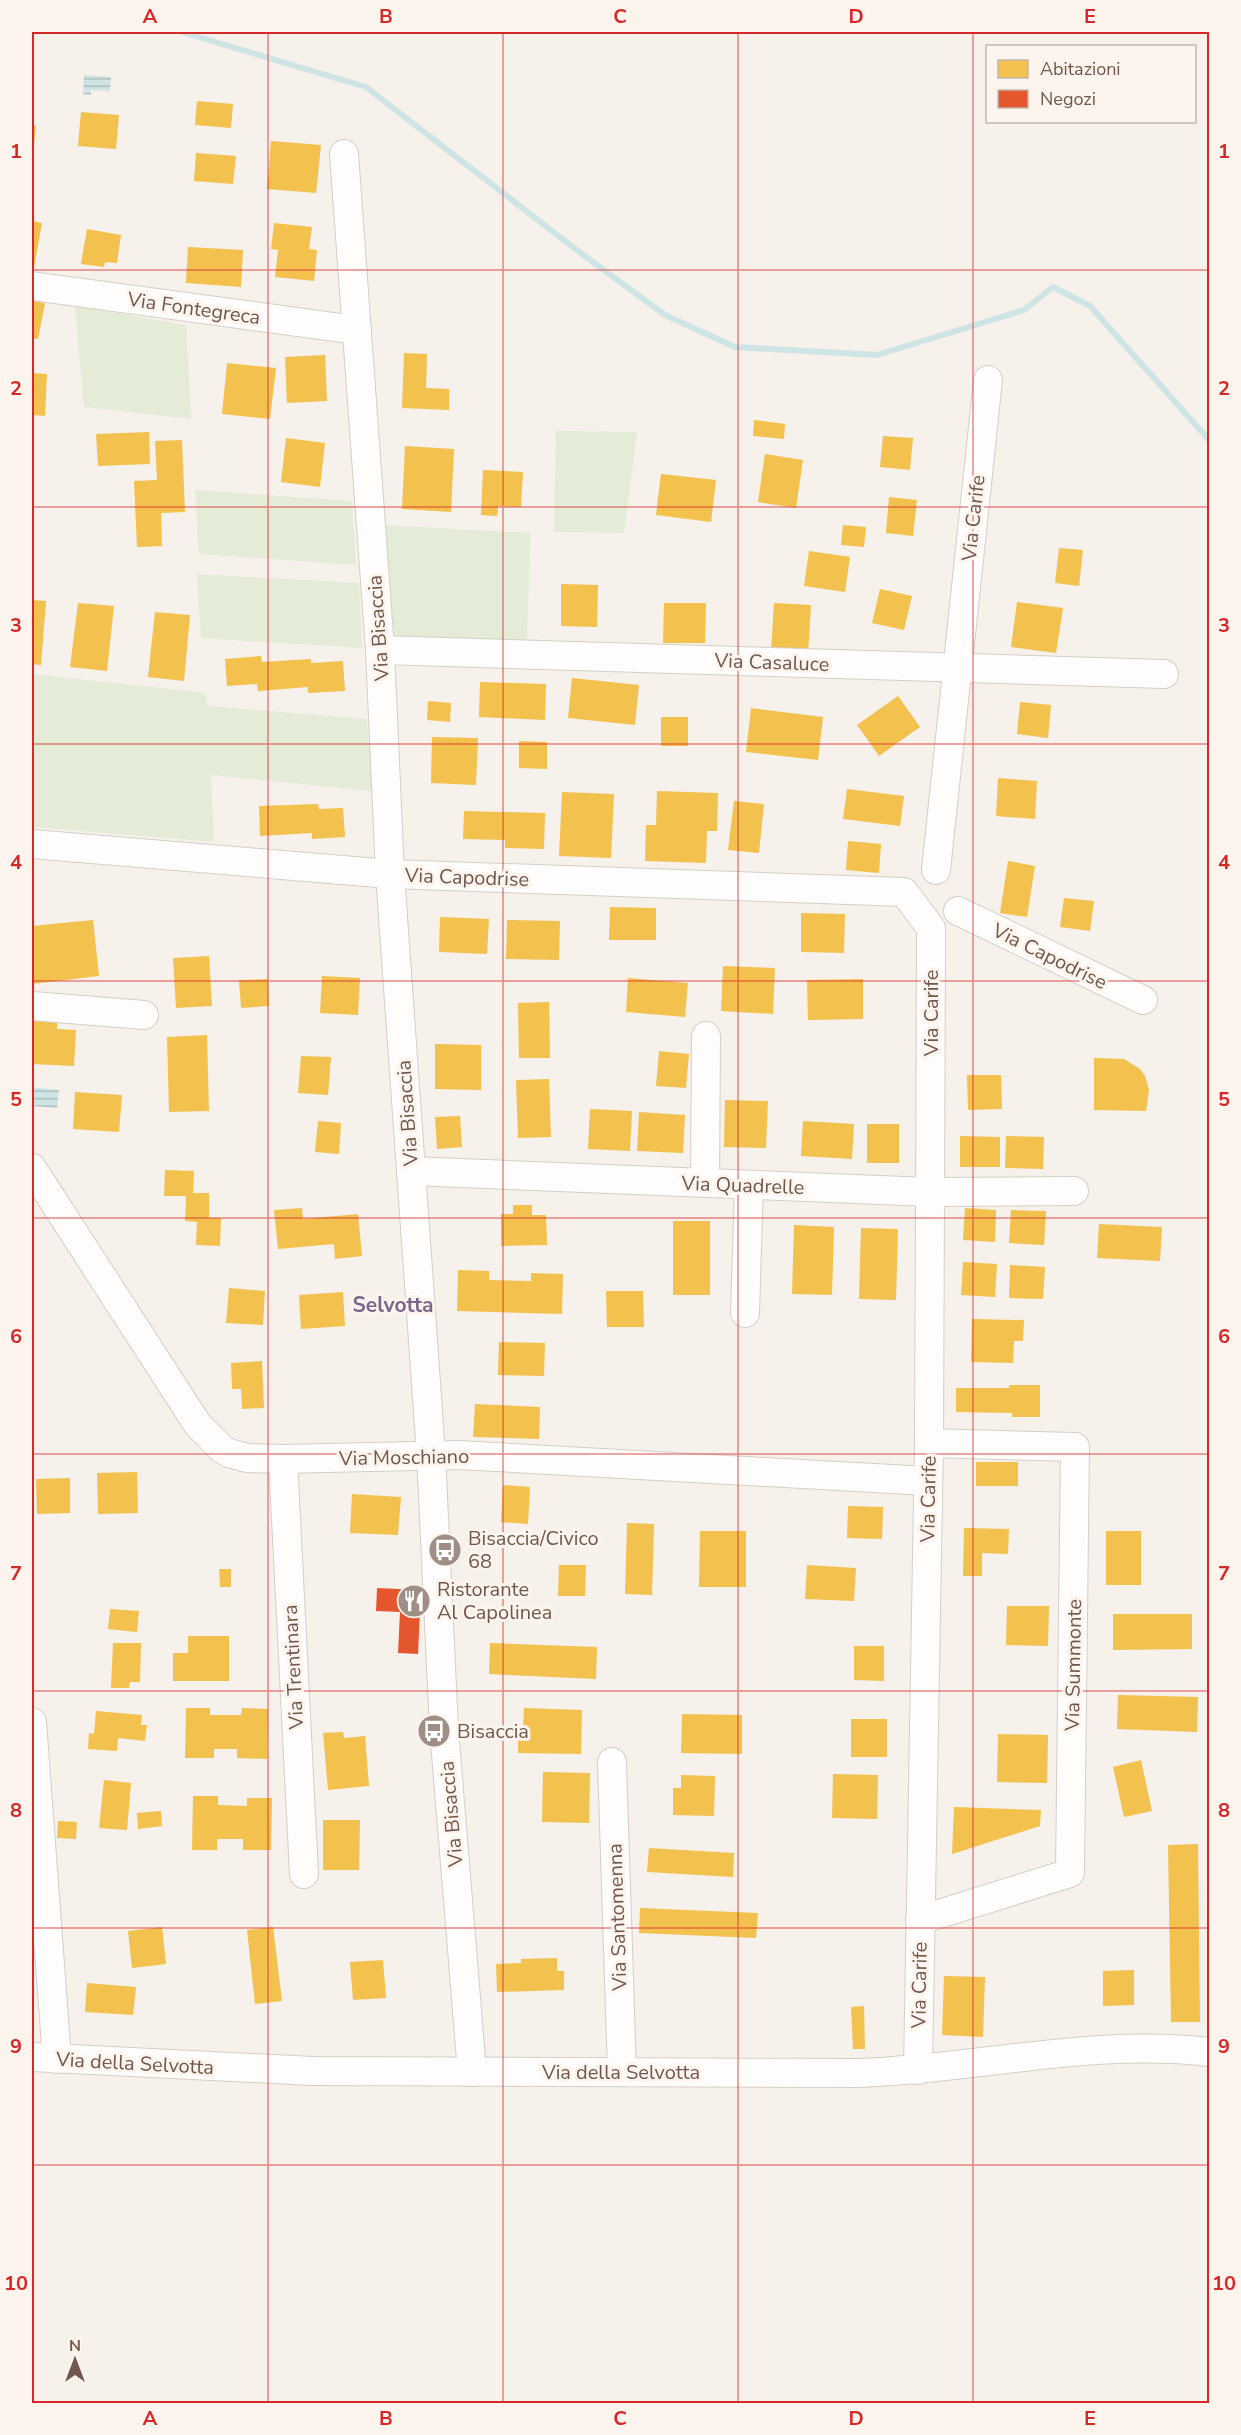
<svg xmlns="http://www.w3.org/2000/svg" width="1241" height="2435" font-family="'Nunito Sans',sans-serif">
	<defs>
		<pattern id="water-rules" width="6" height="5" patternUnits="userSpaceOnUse" patternTransform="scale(1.5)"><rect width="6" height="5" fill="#cfe4e4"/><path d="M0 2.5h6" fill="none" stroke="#acbcbb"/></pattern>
	</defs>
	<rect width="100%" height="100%" fill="#f6f1eb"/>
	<!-- green -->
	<g fill="#e4ebd7">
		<path d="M75 306 186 325 191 419 84 407Z"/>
		<path d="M556 431 637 432 624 533 554 532Z"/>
		<path d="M195 490 352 501 356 565 199 554Z"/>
		<path d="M381 525 530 533 527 643 387 637Z"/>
		<path d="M197 574 359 583 362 648 201 638Z"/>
		<path d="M32 674 206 693 207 706 367 719 372 791 211 775 214 842 32 827Z"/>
	</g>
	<!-- water -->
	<g fill="url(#water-rules)">
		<path d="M84 75 111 77 110 91 91 90V95L83 94Z"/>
		<path d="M32 1087 59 1090 57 1108 32 1106Z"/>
	</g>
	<!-- homes -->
	<g fill="#f2c14e">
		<path d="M197 101 233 104 231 128 195 125Z"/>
		<path d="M81 112 119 115 116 149 78 146Z"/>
		<path d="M32 125 36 126 33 154 32 153Z"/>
		<path d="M271 141 321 145 316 193 267 189Z"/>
		<path d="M196 153 236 156 233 184 194 181Z"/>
		<path d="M32 221 42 223 34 268 32 267Z"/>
		<path d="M274 223 312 227 309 249 317 250 314 281 275 277 278 250 271 249Z"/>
		<path d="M87 229 121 235 117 263 105 262 104 267 81 264Z"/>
		<path d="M188 247 243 250 241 287 186 283Z"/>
		<path d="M32 301 45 303 38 339 32 338Z"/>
		<path d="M404 353 427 354 426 388 449 389V410L402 408Z"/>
		<path d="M325 355 327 401 287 403 285 357Z"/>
		<path d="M227 363 276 368 270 419 222 414Z"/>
		<path d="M32 373 47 374 45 416 32 415Z"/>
		<path d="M754 420 785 424 784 439 753 436Z"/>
		<path d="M149 432 150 464 98 466 96 434Z"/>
		<path d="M883 436 913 438 910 470 880 467Z"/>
		<path d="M286 438 325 443 320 487 281 482Z"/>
		<path d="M182 440 185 512 161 513 162 546 137 547 134 481 157 480 155 441Z"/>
		<path d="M405 446 454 449 451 512 402 509Z"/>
		<path d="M765 454 803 460 796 508 758 502Z"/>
		<path d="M483 470 523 472 521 507 498 506 497 516 481 515Z"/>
		<path d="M661 474 716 480 711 522 656 515Z"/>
		<path d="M889 497 917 500 913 536 886 533Z"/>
		<path d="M843 525 866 527 864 547 841 545Z"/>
		<path d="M1059 548 1083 550 1079 586 1055 583Z"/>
		<path d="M809 551 850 557 845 592 804 586Z"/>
		<path d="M561 584 598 585 597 627 561 626Z"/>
		<path d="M880 589 912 596 904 630 872 623Z"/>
		<path d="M32 600 46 601 41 665 32 664Z"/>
		<path d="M1017 602 1063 608 1056 653 1011 647Z"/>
		<path d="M78 603 114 606 107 671 70 667Z"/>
		<path d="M664 603H706L705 643H663Z"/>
		<path d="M774 603 811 605 808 654 771 651Z"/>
		<path d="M155 612 190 615 184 681 148 677Z"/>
		<path d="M261 656 262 662 311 659V663L343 661 345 691 308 693V687L258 691 257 684 227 686 225 659Z"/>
		<path d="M572 678 639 685 635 725 568 718Z"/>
		<path d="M480 682 546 684 545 720 479 717Z"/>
		<path d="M898 696 920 727 879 756 857 725Z"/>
		<path d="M428 701 451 703 450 722 427 720Z"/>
		<path d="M1020 702 1051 705 1048 738 1017 734Z"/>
		<path d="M751 708 823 717 818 760 746 752Z"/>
		<rect x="661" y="717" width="27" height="29"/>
		<path d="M432 737 478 738 476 785 431 783Z"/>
		<path d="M519 741 547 742V769L519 768Z"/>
		<path d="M998 778 1037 781 1035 819 996 816Z"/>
		<path d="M847 789 904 796 900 826 843 819Z"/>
		<path d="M657 791 718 793 717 831H707L706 863 645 861 646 825H656Z"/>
		<path d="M562 792 614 794 611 858 559 856Z"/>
		<path d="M734 801 764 804 759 853 728 850Z"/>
		<path d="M318 804 319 809 343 808 345 837 312 839V833L260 836 259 806Z"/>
		<path d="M464 811 545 813 544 849 505 848V840L463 839Z"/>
		<path d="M848 841 881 844 879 873 846 870Z"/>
		<path d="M1008 861 1035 866 1027 917 1000 913Z"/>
		<path d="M1064 898 1094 901 1090 931 1060 927Z"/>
		<path d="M610 907 656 908V940H609Z"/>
		<path d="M801 913 845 914 844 953 801 952Z"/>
		<path d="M440 917 489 919 487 954 439 952Z"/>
		<path d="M93 920 99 976 32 984V926Z"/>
		<path d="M507 920 560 921 559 960 506 959Z"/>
		<path d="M209 956 212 1006 176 1008 173 958Z"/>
		<path d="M723 966 775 968 773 1014 721 1011Z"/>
		<path d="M322 976 360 978 358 1015 320 1013Z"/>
		<path d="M628 978 688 983 685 1017 626 1012Z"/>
		<path d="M268 979 269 1006 241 1008 239 980Z"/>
		<path d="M863 979V1019L808 1020 807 980Z"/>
		<path d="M549 1002 550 1058H519L518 1003Z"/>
		<path d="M32 1021 57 1022V1029L76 1030 74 1066 32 1064Z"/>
		<path d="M207 1035 209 1111 169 1112 167 1037Z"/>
		<path d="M435 1044 481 1045V1090L435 1089Z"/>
		<path d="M659 1051 689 1054 686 1088 656 1086Z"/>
		<path d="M301 1056 331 1057 328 1095 298 1093Z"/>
		<path d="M1094 1058 1124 1059 1140 1069 1145 1076 1149 1090 1146 1111 1094 1110Z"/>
		<path d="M967 1075H1001L1002 1109 968 1110Z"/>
		<path d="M549 1079 551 1137 518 1138 516 1080Z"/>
		<path d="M75 1092 122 1095 119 1132 73 1129Z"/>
		<path d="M725 1100 768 1101 766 1148 724 1147Z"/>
		<path d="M590 1109 632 1111 630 1151 588 1149Z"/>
		<path d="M639 1112 685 1115 683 1153 637 1151Z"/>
		<path d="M460 1116 462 1147 437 1149 435 1117Z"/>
		<path d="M318 1121 341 1123 339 1154 315 1152Z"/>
		<path d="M803 1121 854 1124 852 1159 801 1156Z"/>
		<rect x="867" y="1124" width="32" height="39"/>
		<path d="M960 1136 1000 1137V1167H960Z"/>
		<path d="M1006 1136 1044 1137 1043 1169 1005 1168Z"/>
		<path d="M165 1170 194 1171 193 1193H209V1218H221L220 1246 196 1245 197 1222 185 1221 186 1196H164Z"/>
		<path d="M513 1205H532V1215H546L547 1245 501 1246V1214H513Z"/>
		<path d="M302 1208 303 1219 358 1214 362 1256 335 1259 334 1244 278 1249 274 1210Z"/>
		<path d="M965 1208 996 1210 995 1242 963 1240Z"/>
		<path d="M1011 1210 1046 1211 1044 1245 1009 1243Z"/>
		<rect x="673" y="1221" width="37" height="74"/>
		<path d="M1099 1224 1162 1227 1160 1261 1097 1258Z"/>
		<path d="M794 1225 834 1227 832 1295 792 1294Z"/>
		<path d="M861 1228 898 1229 896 1300 859 1299Z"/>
		<path d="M963 1262 997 1264 995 1297 961 1295Z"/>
		<path d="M1010 1265 1045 1267 1043 1299 1009 1298Z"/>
		<path d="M458 1270 489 1271V1280L531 1281V1273L563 1274 562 1314 457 1311Z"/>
		<path d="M229 1288 265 1291 263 1325 226 1323Z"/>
		<path d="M606 1291H643L644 1327H607Z"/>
		<path d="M343 1292 345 1326 301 1329 299 1295Z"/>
		<path d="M972 1319 1024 1320 1023 1341H1014L1013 1363 971 1362Z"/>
		<path d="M499 1342 545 1343 544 1376 498 1375Z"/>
		<path d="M262 1361 264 1408 242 1409 241 1389H232L231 1363Z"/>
		<path d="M1009 1385H1040V1417H1012V1413L956 1412V1388H1009Z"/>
		<path d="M475 1404 540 1407 539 1439 473 1437Z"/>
		<rect x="976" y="1462" width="42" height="24"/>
		<path d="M137 1472 138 1513 98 1514 97 1473Z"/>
		<path d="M70 1478V1513L37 1514 36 1479Z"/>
		<path d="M503 1485 530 1487 528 1524 501 1522Z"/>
		<path d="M352 1494 401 1497 398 1535 350 1533Z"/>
		<path d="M848 1506 883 1507 882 1539 847 1538Z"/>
		<path d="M627 1523 654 1524 652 1595 625 1594Z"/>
		<path d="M964 1528 1009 1529 1008 1554 982 1553V1576H963Z"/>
		<path d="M700 1531H746V1587H699Z"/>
		<rect x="1106" y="1531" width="35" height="54"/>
		<path d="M559 1565H586L585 1596H558Z"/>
		<path d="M807 1565 856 1568 854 1601 805 1599Z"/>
		<path d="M219 1569H231V1587H220Z"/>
		<path d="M1007 1606H1049L1048 1646 1006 1645Z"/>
		<path d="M110 1609 139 1611 137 1632 108 1629Z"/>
		<path d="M1113 1614H1192V1649L1113 1650Z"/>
		<path d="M188 1636H229V1681H173V1653H188Z"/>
		<path d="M113 1643H141L140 1682H130L129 1688H111Z"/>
		<path d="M490 1643 597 1647 596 1679 489 1674Z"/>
		<path d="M854 1646H884V1681L854 1680Z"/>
		<path d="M1118 1695 1198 1697 1197 1732 1117 1729Z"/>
		<path d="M186 1708H210V1715H241L242 1708 268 1709 267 1759 237 1758V1749H214V1758H185Z"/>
		<path d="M524 1708 582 1710 581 1754 518 1753V1728H523Z"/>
		<path d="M96 1711 142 1715 141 1725H147L145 1741 118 1738 117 1751 88 1749 89 1733 94 1734Z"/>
		<path d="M682 1714 742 1715V1754L681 1753Z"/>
		<rect x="851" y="1719" width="36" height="38"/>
		<path d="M343 1732 344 1738 365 1736 369 1786 328 1790 323 1733Z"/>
		<path d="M998 1734 1048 1735 1047 1783 997 1782Z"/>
		<path d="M1141 1760 1152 1811 1124 1817 1113 1767Z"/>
		<path d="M543 1772 590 1773 589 1823 542 1822Z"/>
		<path d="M833 1774 878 1775 877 1819 832 1818Z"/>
		<path d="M681 1775 715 1776 714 1816 673 1815V1788H681Z"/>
		<path d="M104 1780 131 1783 127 1830 99 1828Z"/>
		<path d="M193 1796H218V1805L247 1806V1798H272L271 1850H243V1839H217V1850H192Z"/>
		<path d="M954 1807 1041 1810 1040 1826 952 1854Z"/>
		<path d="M161 1811 162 1826 138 1829 137 1813Z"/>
		<path d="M323 1820H360L359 1870H323Z"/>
		<path d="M58 1821 77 1822 76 1839 57 1838Z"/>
		<path d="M1198 1844 1200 2022H1171L1168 1845Z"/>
		<path d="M649 1848 734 1853 733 1877 647 1872Z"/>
		<path d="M640 1908 758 1913 756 1938 639 1933Z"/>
		<path d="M162 1927 166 1964 132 1968 128 1931Z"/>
		<path d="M273 1927 282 2001 255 2004 247 1930Z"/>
		<path d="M557 1958V1971H564V1990L497 1992 496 1964 521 1963V1959Z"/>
		<path d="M383 1960 386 1998 353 2000 350 1962Z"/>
		<path d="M1134 1970V2005L1103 2006V1971Z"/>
		<path d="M944 1976 985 1977 983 2037 942 2035Z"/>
		<path d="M87 1983 136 1987 133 2015 85 2012Z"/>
		<path d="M864 2006 865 2049H853L851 2007Z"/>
	</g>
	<!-- shops -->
	<path fill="#e4572e" d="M377 1588 421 1590 418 1654 398 1653 400 1612 376 1611Z"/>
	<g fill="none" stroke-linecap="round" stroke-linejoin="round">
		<!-- stream -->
		<path stroke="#cfe4e4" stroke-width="6" d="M182 32 366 87 578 251 665 315 735 347 877 355 1024 310 1053 287 1090 306 1210 441"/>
		<defs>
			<g id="minor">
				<path d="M344 154 380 650 390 874 431 1454 444 1729 472 2072"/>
				<path d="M32 286 356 330"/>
				<path d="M380 650 1164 674"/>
				<path d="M32 844 390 874 904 892"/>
				<path d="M936 870 988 380"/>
				<path d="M904 892 931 928V955L929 1443 918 2070"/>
				<path d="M958 911 1143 1000"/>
				<path d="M32 1006 144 1015"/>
				<path d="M32 1168 198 1425 222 1449 229 1453 247 1458 283 1459 459 1455 928 1481"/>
				<path d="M411 1171 929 1192 1074 1191"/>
				<path d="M705 1183 706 1036"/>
				<path d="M745 1313 749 1185"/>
				<path d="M283 1459 304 1874"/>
				<path d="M32 1722 57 2059"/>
				<path d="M612 1762 622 2072"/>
				<path d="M920 1920 1070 1873 1075 1447 929 1443"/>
				<path d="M32 2057 313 2071 860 2073C976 2069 1093 2038 1210 2052"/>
			</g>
		</defs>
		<!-- minor casing -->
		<use href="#minor" stroke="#d5cec9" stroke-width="30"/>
		<!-- minor -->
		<use href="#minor" stroke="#fefdfc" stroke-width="28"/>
	</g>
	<!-- grid -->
	<path fill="none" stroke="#d62828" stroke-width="1.5" stroke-opacity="0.55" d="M268 32V2404M503 32V2404M738 32V2404M973 32V2404M32 270H1210M32 507H1210M32 744H1210M32 981H1210M32 1218H1210M32 1454H1210M32 1691H1210M32 1928H1210M32 2165H1210"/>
	<!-- icons -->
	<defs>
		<symbol id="bus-disc" viewBox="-11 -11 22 22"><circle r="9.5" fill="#9f8e85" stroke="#fdf5ed"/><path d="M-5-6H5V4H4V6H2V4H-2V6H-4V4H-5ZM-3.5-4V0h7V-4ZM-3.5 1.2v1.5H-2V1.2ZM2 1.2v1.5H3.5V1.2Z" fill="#fff"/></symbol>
		<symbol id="restaurant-disc" viewBox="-11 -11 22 22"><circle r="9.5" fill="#9f8e85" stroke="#fdf5ed"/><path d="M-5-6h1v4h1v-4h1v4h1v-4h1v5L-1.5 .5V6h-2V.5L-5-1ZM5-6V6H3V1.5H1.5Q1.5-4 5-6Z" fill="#fff"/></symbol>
	</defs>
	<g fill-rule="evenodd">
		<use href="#bus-disc" x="426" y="1531" width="38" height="38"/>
		<use href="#restaurant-disc" x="395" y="1582" width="38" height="38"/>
		<use href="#bus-disc" x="415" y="1712" width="38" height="38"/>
	</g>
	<g text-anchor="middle" stroke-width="6" stroke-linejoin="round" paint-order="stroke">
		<!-- street labels -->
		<g font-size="20" fill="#70584e" stroke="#fdf5ed">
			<text transform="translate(194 308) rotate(8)" y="7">Via Fontegreca</text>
			<text transform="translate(973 518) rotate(-84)" y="7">Via Carife</text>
			<text transform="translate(378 628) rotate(-94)" y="7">Via Bisaccia</text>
			<text transform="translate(772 662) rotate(2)" y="7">Via Casaluce</text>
			<text transform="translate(467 877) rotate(2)" y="7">Via Capodrise</text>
			<text transform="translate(1050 956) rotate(26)" y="7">Via Capodrise</text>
			<text transform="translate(931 1013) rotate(-90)" y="7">Via Carife</text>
			<text transform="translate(407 1113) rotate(-94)" y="7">Via Bisaccia</text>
			<text transform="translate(743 1185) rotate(2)" y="7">Via Quadrelle</text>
			<text transform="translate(404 1457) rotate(-1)" y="7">Via Moschiano</text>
			<text transform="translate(928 1499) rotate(-89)" y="7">Via Carife</text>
			<text transform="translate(1073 1665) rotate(-89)" y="7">Via Summonte</text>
			<text transform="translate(293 1667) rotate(-93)" y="7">Via Trentinara</text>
			<text transform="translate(451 1814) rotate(-95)" y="7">Via Bisaccia</text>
			<text transform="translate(617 1917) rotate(-92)" y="7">Via Santomenna</text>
			<text transform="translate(919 1985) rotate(-89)" y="7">Via Carife</text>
			<text transform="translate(135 2063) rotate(3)" y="7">Via della Selvotta</text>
			<text x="621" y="2079">Via della Selvotta</text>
		</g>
		<!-- poi labels -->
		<g font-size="20" fill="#70584e" stroke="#fdf5ed" text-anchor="start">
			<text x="468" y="1545">Bisaccia/Civico<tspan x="468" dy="23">68</tspan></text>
			<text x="437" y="1596">Ristorante<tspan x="437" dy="23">Al Capolinea</tspan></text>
			<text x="457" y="1738">Bisaccia</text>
		</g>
		<!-- neighbourhood labels -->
		<g font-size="21" font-weight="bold" fill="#7d668c" stroke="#fdf5ed">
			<text x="393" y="1312">Selvotta</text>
		</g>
	</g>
	<!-- border -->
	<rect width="1241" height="2435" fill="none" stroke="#fdf5ed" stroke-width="66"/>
	<!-- legend -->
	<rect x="986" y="45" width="210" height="78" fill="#fdf5ed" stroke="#c5b6ad" stroke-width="1.5"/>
	<rect x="998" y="60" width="30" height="18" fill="#f2c14e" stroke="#c5b6ad" stroke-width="1.5"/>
	<text x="1040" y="75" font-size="18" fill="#70584e">Abitazioni</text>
	<rect x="998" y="90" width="30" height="18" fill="#e4572e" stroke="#c5b6ad" stroke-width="1.5"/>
	<text x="1040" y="105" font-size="18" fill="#70584e">Negozi</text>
	<!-- north arrow -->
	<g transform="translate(75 2360)" stroke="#fdf5ed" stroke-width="4.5" paint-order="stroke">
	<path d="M0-4.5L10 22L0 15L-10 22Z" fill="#70584e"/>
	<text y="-9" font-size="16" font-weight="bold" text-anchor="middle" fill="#70584e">N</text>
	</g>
	<rect x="33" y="33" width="1175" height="2369" fill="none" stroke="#d62828" stroke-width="2"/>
	<g font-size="20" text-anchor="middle" font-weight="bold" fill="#d62828">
		<text x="150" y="23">A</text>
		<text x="386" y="23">B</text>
		<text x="620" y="23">C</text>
		<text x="856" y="23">D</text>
		<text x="1090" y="23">E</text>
		<text x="16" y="158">1</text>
		<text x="1224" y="158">1</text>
		<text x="16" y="395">2</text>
		<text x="1224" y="395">2</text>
		<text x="16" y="632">3</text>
		<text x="1224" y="632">3</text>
		<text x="16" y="869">4</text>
		<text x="1224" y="869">4</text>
		<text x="16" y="1106">5</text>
		<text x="1224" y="1106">5</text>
		<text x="16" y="1343">6</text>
		<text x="1224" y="1343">6</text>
		<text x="16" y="1580">7</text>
		<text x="1224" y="1580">7</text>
		<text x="16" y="1817">8</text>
		<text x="1224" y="1817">8</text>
		<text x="16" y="2053">9</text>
		<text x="1224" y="2053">9</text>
		<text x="16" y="2290">10</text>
		<text x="1224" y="2290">10</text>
		<text x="150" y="2425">A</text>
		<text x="386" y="2425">B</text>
		<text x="620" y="2425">C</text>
		<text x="856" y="2425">D</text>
		<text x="1090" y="2425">E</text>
	</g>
</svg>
